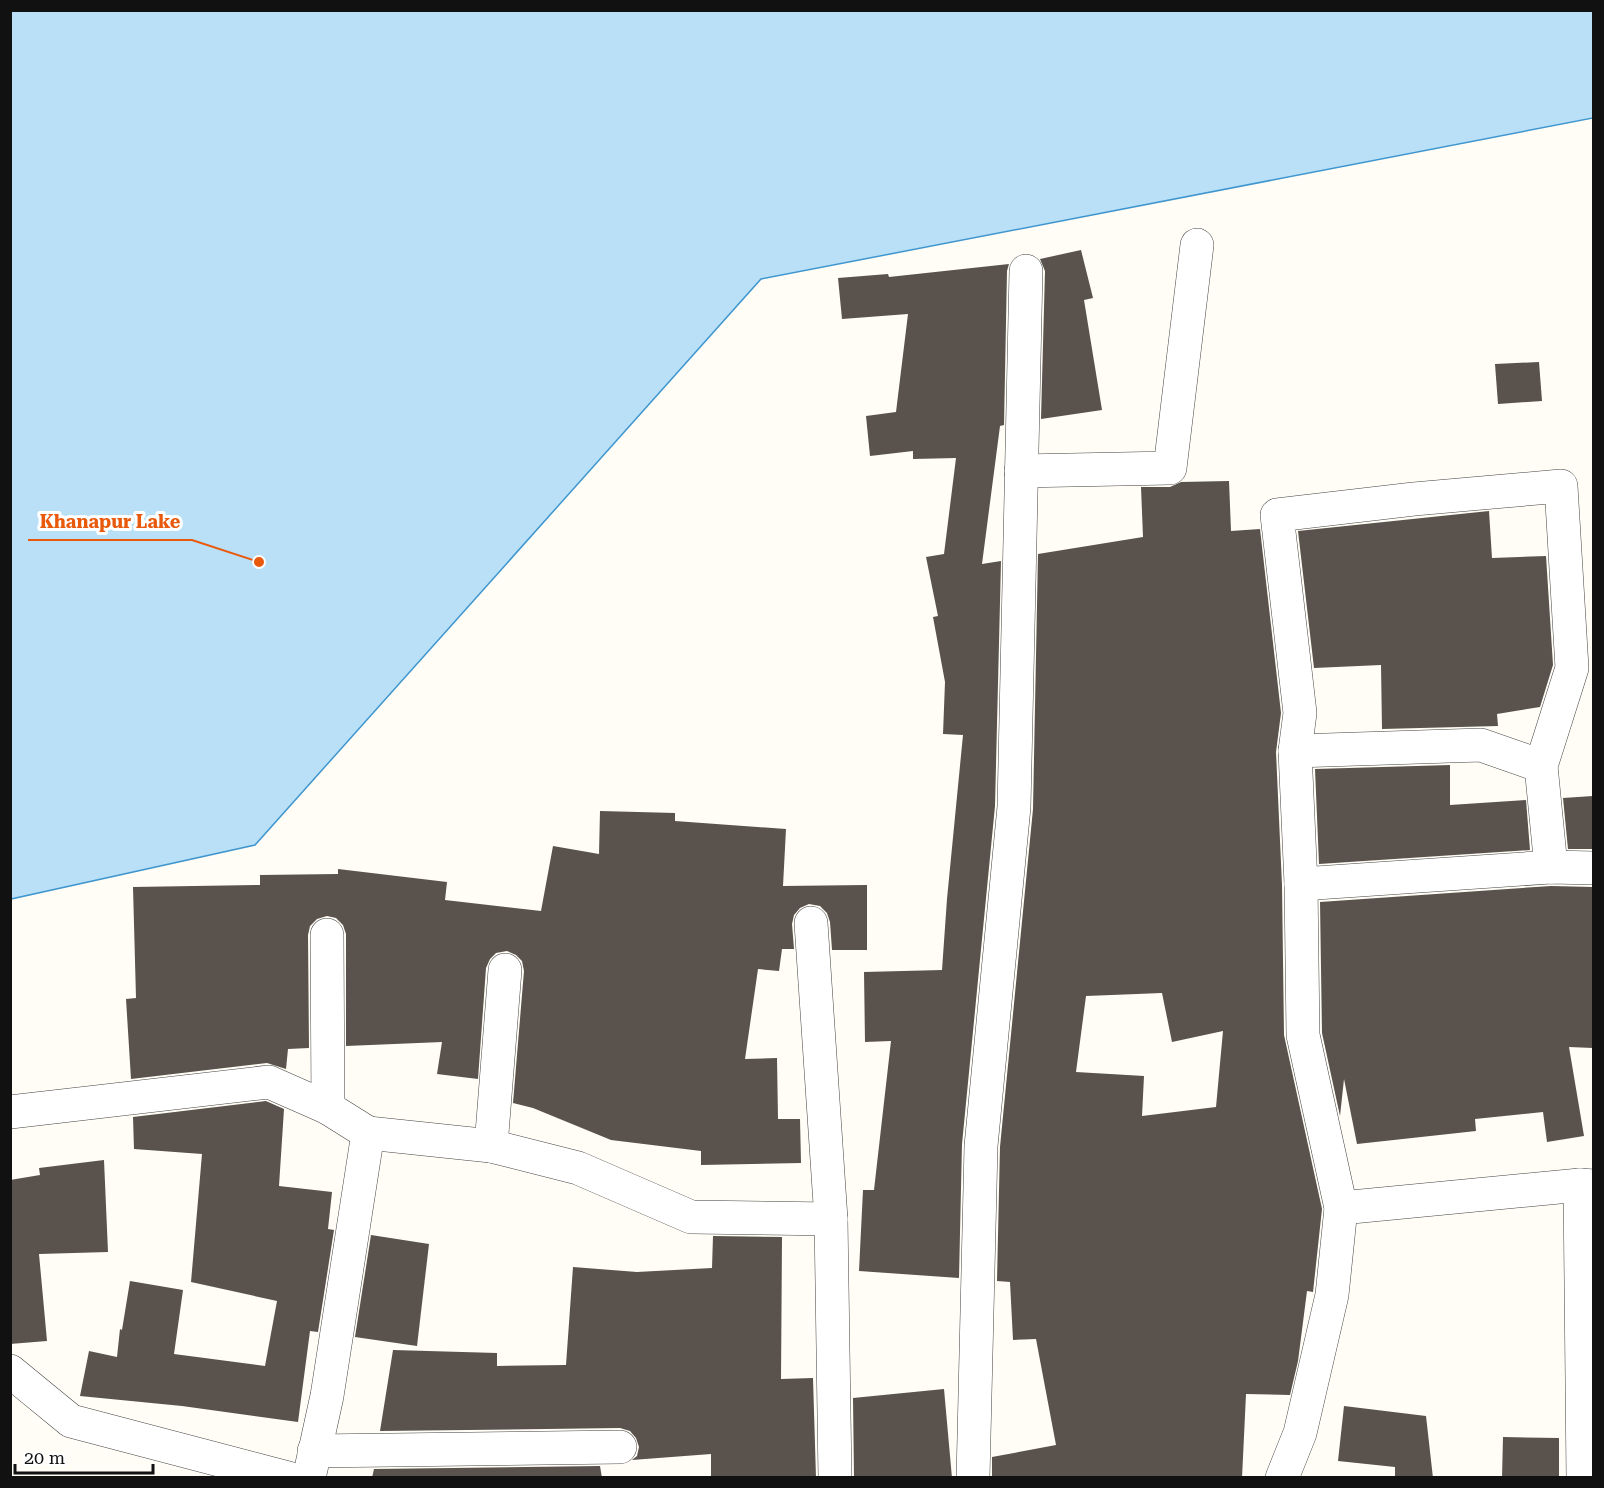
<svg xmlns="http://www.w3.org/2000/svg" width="1604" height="1488" font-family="'Roboto Serif',serif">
	<rect width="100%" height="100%" fill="#fffdf5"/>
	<!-- water -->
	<path fill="#b9e0f7" stroke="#3f96cf" stroke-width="1.5" d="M10 11H1593V118L761 279 255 845 11 899Z"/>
	<!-- building -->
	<g fill="#5a524d" fill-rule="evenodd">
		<path d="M1081 250 1093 298 1084 300 1102 410 1041 419 1045 271 1040 259Z"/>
		<path d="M1009 264 1007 271 1004 425 1000 426 982 564 1001 561 995 806 962 1144 959 1278 859 1271 863 1190H874L891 1041 865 1042 864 972 942 970 947 899 963 735 943 734 945 682 933 617 938 616 926 557 944 554 956 458 913 459V451L870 456 866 416 896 412 908 314 842 319 838 278 888 274 889 277Z"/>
		<path d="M1539 362 1542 401 1498 404 1495 364Z"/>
		<path d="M1229 481 1231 531 1260 529 1281 713 1276 752 1282 885 1284 1035 1322 1209 1313 1292 1307 1291 1298 1361 1290 1395 1246 1394 1242 1478H992V1457L1056 1445 1036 1339 1013 1340 1010 1282 997 1281 1000 1147 1033 809 1038 554 1143 537 1141 487H1170L1181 482ZM1162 993 1172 1042 1223 1031 1216 1107 1142 1116 1144 1076 1076 1072 1086 996Z"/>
		<path d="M1489 511 1492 558 1546 556 1553 665 1540 707 1497 714 1498 726 1382 729 1381 665 1314 668 1298 531Z"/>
		<path d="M1450 765V805L1526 800 1530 850 1319 864 1315 769Z"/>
		<path d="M1593 796V849H1568L1563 798Z"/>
		<path d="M600 811 675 813V821L786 829 783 886 867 885V950H832L830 922 827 913 820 906 809 904 800 908 794 915 792 924 794 949H782L779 971 758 969 745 1059 777 1058 778 1119H800L801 1163 701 1165V1151L611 1140 533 1108 513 1103 524 971 522 961 516 955 507 951 496 953 490 959 486 968 478 1079 437 1074 442 1042 346 1046V934L343 925 336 918 327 916 317 919 310 926 308 935 309 1048 288 1049 286 1069 267 1063 131 1079 126 999 136 998 133 887 260 885V875L338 874V869L447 882 445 900 541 911 553 846 599 854Z"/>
		<path d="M1551 886 1593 887V1048L1569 1047 1584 1136 1547 1142 1543 1112 1475 1119 1476 1131 1357 1144 1344 1079 1340 1116 1322 1033 1320 902Z"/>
		<path d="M266 1101 284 1109 279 1186 332 1192 328 1229 334 1230 318 1332 310 1331 298 1422 182 1406 80 1396 89 1351 117 1357 120 1329 122 1330 130 1281 183 1290 174 1354 265 1366 277 1301 191 1282 202 1154 134 1149 133 1117Z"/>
		<path d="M104 1160 108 1252 39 1254 47 1341 10 1344V1180L40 1175 39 1168Z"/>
		<path d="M371 1235 429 1244 417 1346 355 1337Z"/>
		<path d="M713 1236 782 1237 781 1379 813 1378 816 1478H711V1454L632 1460 637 1456 639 1447 636 1438 630 1431 620 1428 380 1431 393 1350 497 1353V1366L566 1365 573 1267 637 1272 712 1268Z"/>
		<path d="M944 1389 952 1478H854L853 1398Z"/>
		<path d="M1344 1406 1426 1416 1433 1478H1395V1467L1338 1461Z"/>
		<path d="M1503 1437 1559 1438V1478H1502Z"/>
		<path d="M600 1466 602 1478H372L374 1469Z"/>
	</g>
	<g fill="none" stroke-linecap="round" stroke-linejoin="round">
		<defs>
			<g id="minor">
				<path d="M1021 471 1170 468 1197 245"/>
				<path d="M1295 751 1481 745 1541 766"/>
				<path d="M1301 884 1551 867 1594 868"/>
				<path d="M811 923 831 1219 835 1478"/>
				<path d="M327 935 328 1108"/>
				<path d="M10 1112 269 1082 328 1108 368 1133"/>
				<path d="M491 1146 505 970"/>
				<path d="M1580 1185 1583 1478"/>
				<path d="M1341 1208 1580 1185 1594 1186"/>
				<path d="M10 1371 71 1421 288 1478"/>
				<path d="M314 1451 620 1447"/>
				<path d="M309 1478 327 1396 368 1133 491 1146 578 1168 691 1217 831 1219"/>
				<path d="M973 1478 981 1146 1014 807 1026 271"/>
				<path d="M1282 1478 1300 1433 1332 1295 1341 1208 1303 1035 1301 884 1295 751 1300 713 1277 515 1414 499 1561 486 1572 668 1541 766 1551 867"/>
			</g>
		</defs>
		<!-- minor casing -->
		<use href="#minor" stroke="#444" stroke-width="34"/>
		<!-- minor -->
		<use href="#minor" stroke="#fff" stroke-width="33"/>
	</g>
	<!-- callouts -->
	<path fill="none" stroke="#e8590c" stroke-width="2" d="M259 562L192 540H28"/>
	<circle fill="#e8590c" stroke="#fff" stroke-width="2" cx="259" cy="562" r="6"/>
	<g font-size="18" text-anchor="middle" font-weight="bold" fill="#e8590c" stroke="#fff" stroke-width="6" stroke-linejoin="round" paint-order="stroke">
		<text x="110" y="528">Khanapur Lake</text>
	</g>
	<!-- border -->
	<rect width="1604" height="1488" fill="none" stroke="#111111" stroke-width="24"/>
	<!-- scale -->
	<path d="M15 1464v9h138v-9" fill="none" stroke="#111111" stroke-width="3"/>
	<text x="24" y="1464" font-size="18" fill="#111111" stroke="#ffffff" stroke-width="4.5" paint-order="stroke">20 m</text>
</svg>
